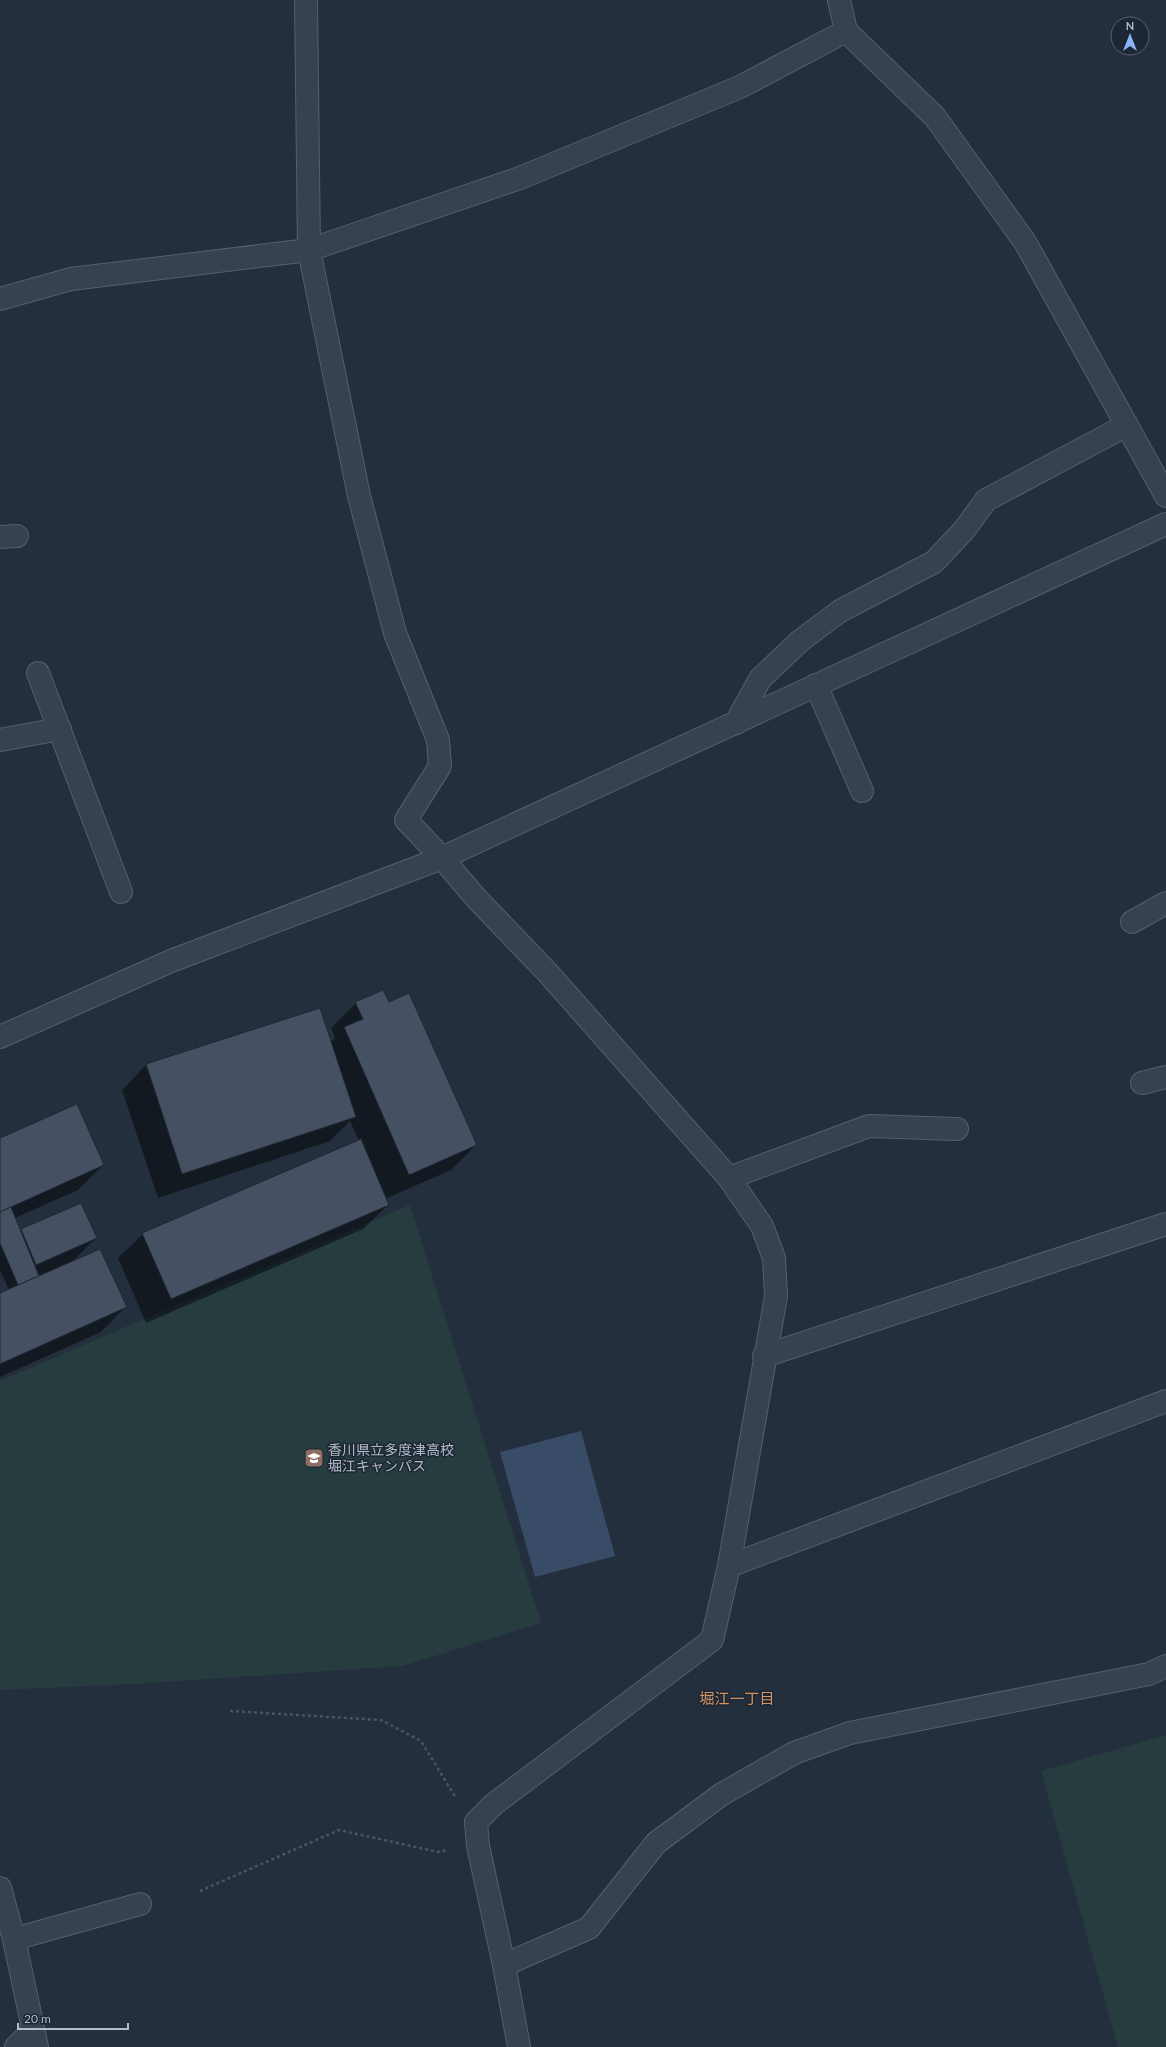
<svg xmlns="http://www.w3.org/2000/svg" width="1166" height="2047" font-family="Lato,'Noto Sans JP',sans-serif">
	<rect width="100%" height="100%" fill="#242f3e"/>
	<!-- green -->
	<g fill="#263c3f">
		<path d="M410 1205 541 1623 402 1666 133 1684 0 1690V1381Z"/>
		<path d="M1166 1735V2047H1118L1041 1771Z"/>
	</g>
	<!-- water -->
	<path fill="#394c67" d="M581 1431 615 1556 535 1577 500 1452Z"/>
	<!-- shadow -->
	<g fill="#0007">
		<path d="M356 1003H389L476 1145 451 1170 385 1199 388 1205 363 1229 146 1323 118 1258 143 1234 359 1141 350 1121 330 1141 158 1198 122 1090 146 1065 319 1009 330 1043 335 1038 331 1028Z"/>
		<path d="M0 1140 103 1165 78 1190 15 1218 20 1231 80 1204 96 1238 71 1263 125 1307 101 1332 0 1377V1294L9 1290 0 1270Z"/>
	</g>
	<!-- building -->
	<g fill="#455162" stroke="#1f2835">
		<path d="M383 990 389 1002 409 993 477 1145 409 1175 344 1027 363 1019 355 1002Z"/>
		<path d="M320 1008 356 1117 182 1174 146 1064Z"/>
		<path d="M77 1104 104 1165 0 1212V1138Z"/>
		<path d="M361 1139 389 1205 171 1299 142 1233Z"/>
		<path d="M81 1203 97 1238 36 1265 21 1229Z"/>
		<path d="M11 1207 39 1276 18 1285 0 1243V1212Z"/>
		<path d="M100 1249 127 1307 0 1364V1293Z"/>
	</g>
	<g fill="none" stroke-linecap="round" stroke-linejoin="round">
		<defs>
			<g id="lane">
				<path d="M306 0 309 250 359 496 395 633 438 740 440 766 406 820 442 858"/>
				<path d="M736 723 760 679 800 641 840 611 934 562 965 529 986 500 1127 425"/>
			</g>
			<g id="street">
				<path d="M839 0 846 31 935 117 1025 242 1166 496"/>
				<path d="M0 299 71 279 309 250 520 178 740 87 846 31"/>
				<path d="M0 537 17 536"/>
				<path d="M38 673 121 892"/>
				<path d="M816 685 862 791"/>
				<path d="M0 740 60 729"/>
				<path d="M442 858 476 898 548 973 729 1178 762 1226 774 1258 776 1296 729 1566 712 1640 494 1804 476 1822 478 1846 504 1965 519 2047"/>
				<path d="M1132 922 1166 903"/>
				<path d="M0 1037 171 961 442 858 1166 524"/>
				<path d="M1142 1083 1166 1077"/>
				<path d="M729 1178 869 1126 957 1129"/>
				<path d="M764 1356 1166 1224"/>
				<path d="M729 1566 1166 1401"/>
				<path d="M0 1888 14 1939 37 2047"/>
				<path d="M14 1939 140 1904"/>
				<path d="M504 1965 589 1928 656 1843 722 1794 794 1753 850 1733 1149 1674 1166 1666"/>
				<path d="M16 2047 33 2030"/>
			</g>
		</defs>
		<!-- lane casing -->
		<use href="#lane" stroke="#565f6c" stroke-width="24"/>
		<!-- street casing -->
		<use href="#street" stroke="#565f6c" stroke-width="24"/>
		<!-- path -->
		<g stroke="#44595c" stroke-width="2.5" stroke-dasharray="3 3" stroke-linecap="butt">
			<path d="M230 1711 381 1720 421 1741 456 1798"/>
			<path d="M200 1891 339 1830 438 1852 448 1850"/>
		</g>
		<!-- lane -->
		<use href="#lane" stroke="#38414e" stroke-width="22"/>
		<!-- street -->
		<use href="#street" stroke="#38414e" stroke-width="22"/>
	</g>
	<!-- icons -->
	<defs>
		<symbol id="school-square" viewBox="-11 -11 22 22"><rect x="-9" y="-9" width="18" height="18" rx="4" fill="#8d6e63" stroke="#1d2633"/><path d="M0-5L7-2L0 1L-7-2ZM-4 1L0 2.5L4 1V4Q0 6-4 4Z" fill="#fff"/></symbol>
	</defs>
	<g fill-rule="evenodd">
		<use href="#school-square" x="303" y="1447" width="22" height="22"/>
	</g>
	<g text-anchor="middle" stroke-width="3" stroke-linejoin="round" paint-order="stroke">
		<!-- poi labels -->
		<g font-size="14" fill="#b4bcc9" stroke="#1d2633" text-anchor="start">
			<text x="328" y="1455">香川県立多度津高校<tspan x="328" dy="16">堀江キャンパス</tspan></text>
		</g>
		<!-- neighbourhood labels -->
		<g font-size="15" fill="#d59563" stroke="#1d2633">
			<text x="737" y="1704">堀江一丁目</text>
		</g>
	</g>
	<!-- north arrow -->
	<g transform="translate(1130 36)"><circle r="19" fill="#1d2633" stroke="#59626f"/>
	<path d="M0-3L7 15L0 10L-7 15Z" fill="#8ab4f8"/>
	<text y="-6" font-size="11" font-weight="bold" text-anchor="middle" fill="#b4bcc9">N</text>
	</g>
	<!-- scale -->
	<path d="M18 2023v6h110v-6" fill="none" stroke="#b4bcc9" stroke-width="2"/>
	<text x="24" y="2023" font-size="12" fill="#b4bcc9" stroke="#1d2633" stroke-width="3" paint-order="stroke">20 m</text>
</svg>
